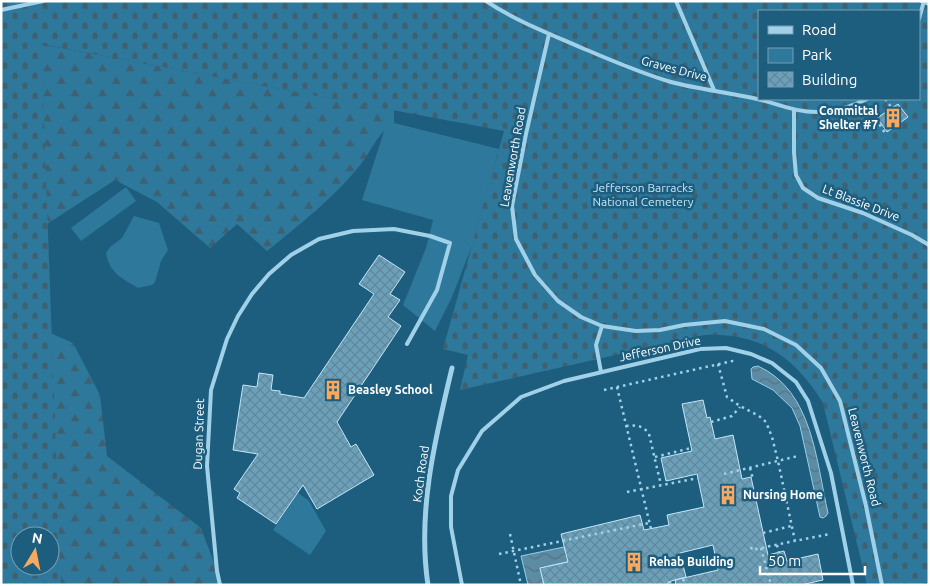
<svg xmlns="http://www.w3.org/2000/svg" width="930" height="586" font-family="Ubuntu,sans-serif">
	<defs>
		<pattern id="forest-firs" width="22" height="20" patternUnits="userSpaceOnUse" patternTransform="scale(1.25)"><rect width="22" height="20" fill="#2d789b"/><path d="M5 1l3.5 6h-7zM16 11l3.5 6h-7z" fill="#3e6070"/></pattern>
		<pattern id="cemetery-stones" width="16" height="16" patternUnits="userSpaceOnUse" patternTransform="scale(1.25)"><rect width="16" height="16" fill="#2d789b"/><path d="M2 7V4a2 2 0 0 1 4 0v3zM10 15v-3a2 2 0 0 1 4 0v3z" fill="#3e6070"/></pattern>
		<pattern id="water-waves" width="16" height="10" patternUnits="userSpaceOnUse" patternTransform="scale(1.25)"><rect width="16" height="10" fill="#5c8ca4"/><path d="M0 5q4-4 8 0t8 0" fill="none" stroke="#567281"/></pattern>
		<pattern id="building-cross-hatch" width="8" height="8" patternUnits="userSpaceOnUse" patternTransform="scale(1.25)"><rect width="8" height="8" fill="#6ba0ba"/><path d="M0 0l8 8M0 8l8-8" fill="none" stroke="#628799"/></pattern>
	</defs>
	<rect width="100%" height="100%" fill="#1d5e7f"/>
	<!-- green -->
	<g fill="#2d789b">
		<path d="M394 123 499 149 473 243 452 297 435 331 403 305 426 248 433 220 362 200 385 128Z"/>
		<path d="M126 187 136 201 81 241 71 228Z"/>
		<path d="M134 216 159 223 168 250 161 261 155 282 152 285 138 288C123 279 109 273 106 253L110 247 122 238Z"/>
		<path d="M298 493 309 501 326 531 310 555 273 530Z"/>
	</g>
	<!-- forest -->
	<g fill="url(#forest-firs)">
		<path d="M40 44 394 110V123C378 132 372 150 361 164 334 198 300 224 267 251L237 224 210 248 157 202 115 180 47 224Z"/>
		<path d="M39 328 73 343 100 395 107 456 201 528 217 571 219 585H40L50 566V536L1 365Z"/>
	</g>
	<!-- cemetery -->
	<path fill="url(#cemetery-stones)" fill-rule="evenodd" d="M1 1H929V585H867L823 403C795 357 760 332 704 335L460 390 468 355 443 349 504 131 41 44 61 585H1ZM759 11H919V99H759ZM20 536H50V566H20Z"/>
	<!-- water -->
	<g fill="url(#water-waves)" stroke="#94cfea">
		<path d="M758 366C813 391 816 461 828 513L826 516 823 518 820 517 800 426 792 408 773 390 752 379 751 369 753 367Z"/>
		<path d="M606 542 588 557 540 568 544 585H528L521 556 564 547 565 551Z"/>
	</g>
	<!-- pier -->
	<path fill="#1d5e7f" d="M471 470 484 525 483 530 466 533 463 531 461 522 464 498Z"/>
	<!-- building -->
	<g fill="url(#building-cross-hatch)" stroke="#c4e6f6">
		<path d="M898 104 908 117 887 132 877 118Z"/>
		<path d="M379 255 405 272 390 294 400 300 388 317 401 326 337 422 351 447 356 444 374 475 317 509 303 485 276 524 237 498 240 493 234 489 258 454 233 450 243 385 257 387 259 373 273 375 271 390 280 391V394L304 398 374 294 359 284Z"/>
		<path d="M703 400 707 418 710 417 715 439 733 435 742 479 751 477 768 555 784 551 787 561 818 554 823 580 801 585H676L675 580 718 570 713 545 680 553 686 577 668 582V585H544L540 568 568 562 561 534 640 515 644 530 669 525 667 515 704 507 697 474 666 481 661 458 692 451 682 404Z"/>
	</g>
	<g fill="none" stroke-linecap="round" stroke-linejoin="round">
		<!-- path -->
		<g stroke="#a0d1e8" stroke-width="2.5" stroke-dasharray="2.5 4" stroke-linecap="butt">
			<path d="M885 99 892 108"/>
			<path d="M869 108 885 133"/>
			<path d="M718 364 727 397 740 406 759 416 766 422 772 437 778 461 795 541 830 534"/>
			<path d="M617 387 651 529"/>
			<path d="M604 390 737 360"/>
			<path d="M711 422 732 416 740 407"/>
			<path d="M626 426C636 425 643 425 649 434L661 485"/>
			<path d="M655 457 691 448"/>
			<path d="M750 468 753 479H751"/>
			<path d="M724 474 798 456"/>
			<path d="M627 492 698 478"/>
			<path d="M763 533 791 526"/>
			<path d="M510 534 521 585"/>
			<path d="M777 545 779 553"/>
			<path d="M751 547 752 550 794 541"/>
			<path d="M761 548 771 585"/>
			<path d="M499 554 649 523"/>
			<path d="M683 579 685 585"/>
			<path d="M670 581V585"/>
		</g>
		<!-- service -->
		<g stroke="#a0d1e8" stroke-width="4">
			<path d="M486 1C516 21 550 34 582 48 611 60 640 73 671 82 697 89 726 92 753 98 776 103 796 113 820 112 836 112 852 106 867 99"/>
			<path d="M676 1 714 90"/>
			<path d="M921 1 929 4"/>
			<path d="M1 10 43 1"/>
			<path d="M919 19 924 1"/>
			<path d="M549 34 526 134 512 206 516 239 535 275 558 301 581 317 602 326 636 331 660 330 684 325 725 321 764 329 796 345 821 368 840 401 866 506 882 585"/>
			<path d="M794 110V152L796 175 803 188 818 198 863 213 912 235 929 245"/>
			<path d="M601 372 596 345 602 326"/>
			<path d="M220 585 217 571 207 466 211 390 227 339 238 316 252 294 269 274 291 255 319 239 353 231 394 229 430 236 450 243 437 290 407 344"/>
			<path d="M462 585 451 527V496L458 470 482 431 521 397 564 381 700 349 726 348 751 354 772 363 796 382 808 401 831 473 853 585"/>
		</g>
		<!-- minor -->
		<path stroke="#a0d1e8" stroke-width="5" d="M428 585C417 512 435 439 452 368"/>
	</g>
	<!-- icons -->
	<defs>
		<symbol id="building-bare" viewBox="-9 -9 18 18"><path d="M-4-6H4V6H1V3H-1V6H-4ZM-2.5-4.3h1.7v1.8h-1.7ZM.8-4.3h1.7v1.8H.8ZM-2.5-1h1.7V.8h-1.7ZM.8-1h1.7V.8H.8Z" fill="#f8a95f" stroke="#1d5e7f" stroke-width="2.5" paint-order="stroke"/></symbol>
	</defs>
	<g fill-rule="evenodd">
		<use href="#building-bare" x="879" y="104" width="28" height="28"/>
		<use href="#building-bare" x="319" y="376" width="28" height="28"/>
		<use href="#building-bare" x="714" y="481" width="28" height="28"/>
		<use href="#building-bare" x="620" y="548" width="28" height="28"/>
	</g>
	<g text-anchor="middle" stroke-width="5" stroke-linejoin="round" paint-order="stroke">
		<!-- street labels -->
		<g font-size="12" fill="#fff" stroke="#1d5e7f">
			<text transform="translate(674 69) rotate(15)" y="4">Graves Drive</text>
			<text transform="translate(513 157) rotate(-80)" y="4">Leavenworth Road</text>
			<text transform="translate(861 203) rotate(21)" y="4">Lt Blassie Drive</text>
			<text transform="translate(660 349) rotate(-12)" y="4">Jefferson Drive</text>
			<text transform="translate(199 434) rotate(-88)" y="4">Dugan Street</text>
			<text transform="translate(864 457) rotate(76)" y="4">Leavenworth Road</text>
			<text transform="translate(421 474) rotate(-82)" y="4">Koch Road</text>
		</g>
		<!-- poi labels -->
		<g font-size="12" font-weight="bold" fill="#fff" stroke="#1d5e7f" text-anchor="start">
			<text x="878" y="115" text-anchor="end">Committal<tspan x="878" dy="14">Shelter #7</tspan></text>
			<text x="348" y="394">Beasley School</text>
			<text x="743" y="499">Nursing Home</text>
			<text x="649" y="566">Rehab Building</text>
		</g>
		<!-- park labels -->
		<g font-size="12" fill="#c4e6f6" stroke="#1d5e7f">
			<text x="643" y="192">Jefferson Barracks<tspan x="643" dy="14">National Cemetery</tspan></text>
		</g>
	</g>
	<!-- border -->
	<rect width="930" height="586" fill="none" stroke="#ffffff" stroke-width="5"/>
	<!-- legend -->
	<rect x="758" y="10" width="162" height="90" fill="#1d5e7f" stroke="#779eb2"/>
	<rect x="768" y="26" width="25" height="8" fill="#a0d1e8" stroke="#779eb2"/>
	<text x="802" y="35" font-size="15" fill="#ffffff">Road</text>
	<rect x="768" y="48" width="25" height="15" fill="#2d789b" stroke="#779eb2"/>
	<text x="802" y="60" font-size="15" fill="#ffffff">Park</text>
	<rect x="768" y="72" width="25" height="15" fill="url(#building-cross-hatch)" stroke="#779eb2"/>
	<text x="802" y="85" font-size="15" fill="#ffffff">Building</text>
	<!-- north arrow -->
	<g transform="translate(35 551) rotate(10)"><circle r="24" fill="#1d5e7f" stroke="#779eb2"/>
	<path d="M0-4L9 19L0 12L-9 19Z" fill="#f8a95f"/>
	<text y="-8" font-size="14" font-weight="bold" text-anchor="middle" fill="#ffffff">N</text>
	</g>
	<!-- scale -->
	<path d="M760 566v8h105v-8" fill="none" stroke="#ffffff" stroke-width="2.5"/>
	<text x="768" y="566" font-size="15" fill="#ffffff" stroke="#1d5e7f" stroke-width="4" paint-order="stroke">50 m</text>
</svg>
